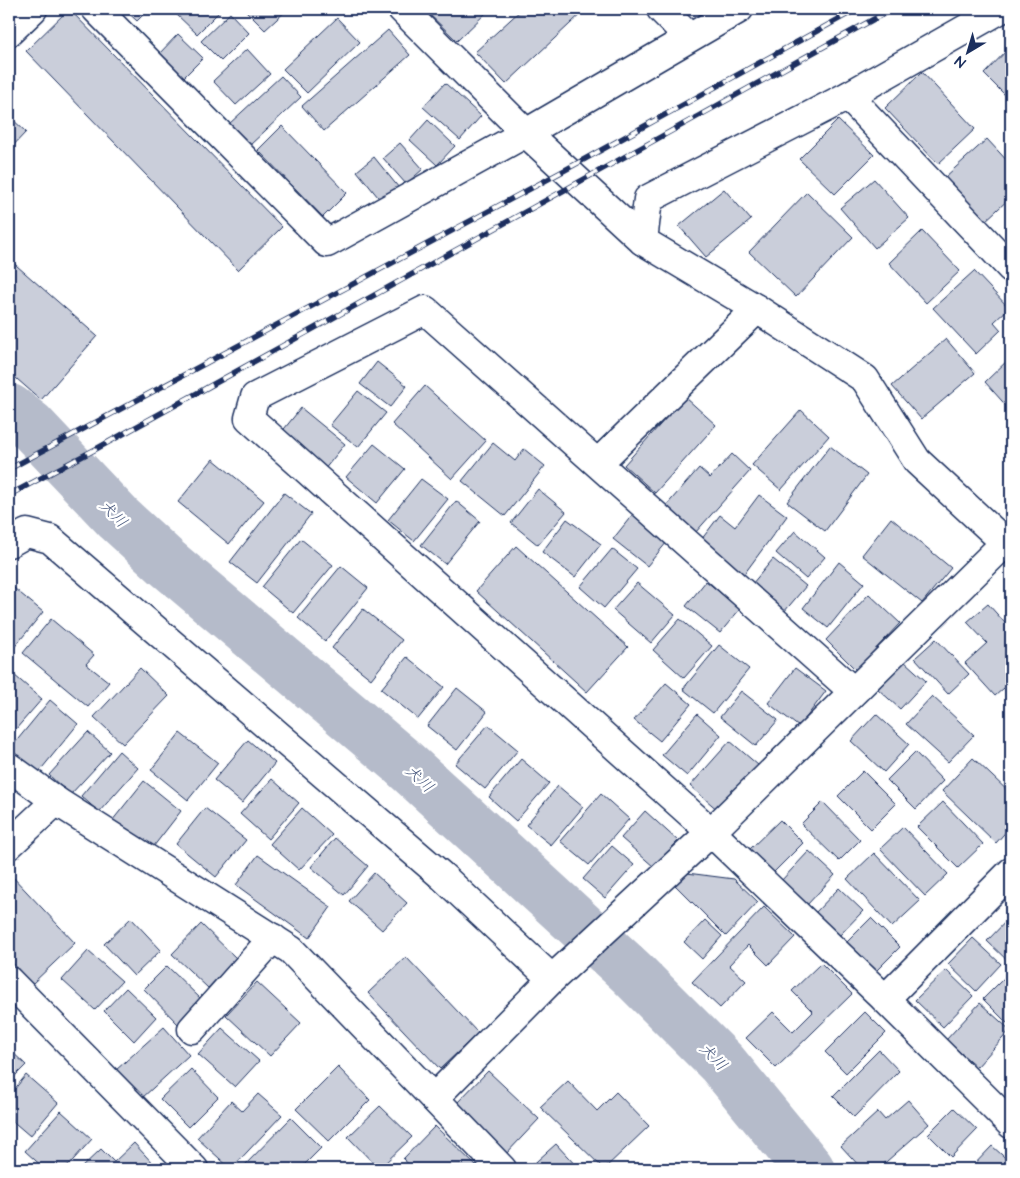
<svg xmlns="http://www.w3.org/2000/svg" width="1020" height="1178" font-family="'Architects Daughter','Klee One',sans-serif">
	<rect width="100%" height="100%" fill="#fff"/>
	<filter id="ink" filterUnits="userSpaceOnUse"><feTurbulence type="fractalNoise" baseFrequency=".02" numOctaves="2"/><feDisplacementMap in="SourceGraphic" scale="10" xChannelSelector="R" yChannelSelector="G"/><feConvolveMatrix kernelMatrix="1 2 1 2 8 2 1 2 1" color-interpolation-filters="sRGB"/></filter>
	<g filter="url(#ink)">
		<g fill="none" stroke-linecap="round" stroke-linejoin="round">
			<!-- river -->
			<path stroke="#b5bbca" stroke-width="51" d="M9 409 31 426 118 518 166 562 400 760 631 972 722 1063 809 1169"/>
		</g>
		<!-- building -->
		<g fill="#caceda" stroke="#1b2f5e">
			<path d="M69 9 282 227 238 270 26 51Z"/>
			<path d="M124 9H149L137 21Z"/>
			<path d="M180 9H222L197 34 175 13Z"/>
			<path d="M244 9H288L265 30Z"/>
			<path d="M424 9H490L457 41Z"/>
			<path d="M522 9H586L506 84 475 52Z"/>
			<path d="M230 13 249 33 221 61 201 41Z"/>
			<path d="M337 18 360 42 307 93 283 69Z"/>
			<path d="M388 30 410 55 324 131 302 106Z"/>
			<path d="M178 34 203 58 182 79 158 55Z"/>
			<path d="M1011 46V101L984 74Z"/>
			<path d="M247 49 270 74 236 105 213 81Z"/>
			<path d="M922 72 975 129 938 164 885 108Z"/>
			<path d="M281 76 301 97 249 146 229 124Z"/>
			<path d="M445 83 481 116 460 140 423 107Z"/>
			<path d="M9 116 26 132 9 150Z"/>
			<path d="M428 120 455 146 437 165 410 140Z"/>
			<path d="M838 120 874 155 835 194 799 159Z"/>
			<path d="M282 126 347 193 323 217 258 150Z"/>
			<path d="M987 139 1011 165V197L984 222 944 178Z"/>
			<path d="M400 143 423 169 406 184 383 158Z"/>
			<path d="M374 157 399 188 382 202 357 171Z"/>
			<path d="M874 179 909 218 875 248 840 208Z"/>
			<path d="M724 189 751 220 706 257 679 226Z"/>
			<path d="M807 192 853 237 796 297 749 252Z"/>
			<path d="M922 231 960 271 926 303 889 263Z"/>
			<path d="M9 259 97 336 41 400 9 372Z"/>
			<path d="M974 271 1009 308 994 322 1001 330 976 354 933 308Z"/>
			<path d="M946 339 975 373 921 419 892 386Z"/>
			<path d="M1011 357V409L1010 410 985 382Z"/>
			<path d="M377 362 407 386 390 407 360 384Z"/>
			<path d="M425 386 486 441 452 479 392 424Z"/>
			<path d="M358 391 386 413 358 447 330 425Z"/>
			<path d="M685 397 716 425 655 493 624 465Z"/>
			<path d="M301 408 345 444 324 470 280 434Z"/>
			<path d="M801 410 829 436 781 490 752 465Z"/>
			<path d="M493 443 515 461 524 449 545 466 505 516 462 481Z"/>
			<path d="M374 444 405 469 377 503 346 477Z"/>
			<path d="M830 446 867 475 825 531 787 502Z"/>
			<path d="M732 454 750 471 695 533 665 507 699 468 710 478Z"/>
			<path d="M213 459 264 501 229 544 178 502Z"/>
			<path d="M421 479 448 499 414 541 388 520Z"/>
			<path d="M538 489 566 512 538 545 511 523Z"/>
			<path d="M284 493 311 514 257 583 230 562Z"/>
			<path d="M759 495 787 516 742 577 698 544 720 515 735 527Z"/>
			<path d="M456 501 480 521 445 564 421 545Z"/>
			<path d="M633 514 667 542 647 566 613 539Z"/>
			<path d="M891 518 951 568 922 603 862 555Z"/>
			<path d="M567 519 601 544 575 577 542 552Z"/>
			<path d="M795 531 825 557 806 579 776 553Z"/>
			<path d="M301 539 333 565 293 613 262 587Z"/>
			<path d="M516 546 628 647 587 692 476 591Z"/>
			<path d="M612 549 637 569 604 608 580 587Z"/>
			<path d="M773 559 806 586 784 612 752 584Z"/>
			<path d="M839 562 864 583 828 628 803 608Z"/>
			<path d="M341 566 368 588 325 641 298 618Z"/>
			<path d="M706 581 740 609 720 633 686 606Z"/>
			<path d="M637 583 675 615 651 643 613 610Z"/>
			<path d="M9 584 43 612 12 650 9 647Z"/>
			<path d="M869 594 900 623 856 670 826 640Z"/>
			<path d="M988 604 1005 623 1011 618V697L1004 688 995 696 965 663 987 643 967 622Z"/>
			<path d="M363 609 402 640 371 679 332 648Z"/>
			<path d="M51 619 94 655 86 664 109 682 88 707 23 653Z"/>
			<path d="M680 619 712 646 684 678 653 650Z"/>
			<path d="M936 639 969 674 948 694 915 658Z"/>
			<path d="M719 645 749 669 713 713 683 689Z"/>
			<path d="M407 657 444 687 418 719 381 689Z"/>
			<path d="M904 661 926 681 900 709 878 689Z"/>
			<path d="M140 668 169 696 123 744 94 717Z"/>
			<path d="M795 668 826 691 799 727 768 703Z"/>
			<path d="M14 675 42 699 9 737V681Z"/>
			<path d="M666 683 691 704 660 741 634 720Z"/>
			<path d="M457 688 487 712 457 750 427 726Z"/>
			<path d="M741 691 778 720 756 746 720 717Z"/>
			<path d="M932 696 974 735 948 762 906 724Z"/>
			<path d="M50 700 78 724 38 773 9 750Z"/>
			<path d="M697 714 721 735 687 776 662 755Z"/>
			<path d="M876 714 909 744 884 772 851 741Z"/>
			<path d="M488 725 518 750 485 789 455 764Z"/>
			<path d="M88 732 110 752 70 795 49 775Z"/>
			<path d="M180 733 218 763 188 800 151 770Z"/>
			<path d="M248 740 275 763 242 803 214 780Z"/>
			<path d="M730 741 758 765 719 811 690 786Z"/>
			<path d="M119 751 138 768 99 812 81 796Z"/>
			<path d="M915 752 943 781 916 809 887 780Z"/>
			<path d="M973 758 1011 794V826L996 843 942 791Z"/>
			<path d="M521 759 549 783 516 821 489 797Z"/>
			<path d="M863 771 896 804 871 829 838 796Z"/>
			<path d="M272 779 299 803 268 839 240 814Z"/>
			<path d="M144 781 181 811 150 851 112 821Z"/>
			<path d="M558 786 583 807 551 845 526 825Z"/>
			<path d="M601 794 629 819 589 865 560 841Z"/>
			<path d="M823 802 860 840 839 861 801 824Z"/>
			<path d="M943 802 983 844 958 868 917 827Z"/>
			<path d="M205 808 246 840 216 877 176 844Z"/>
			<path d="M302 808 332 835 299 870 270 844Z"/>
			<path d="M645 811 678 841 654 867 621 838Z"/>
			<path d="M780 820 803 843 773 873 750 849Z"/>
			<path d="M903 827 948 874 925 896 880 849Z"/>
			<path d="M335 838 368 866 344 895 311 867Z"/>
			<path d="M612 846 634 865 605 898 583 879Z"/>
			<path d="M809 851 835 875 806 906 780 882Z"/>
			<path d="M874 853 920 901 892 927 847 879Z"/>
			<path d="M258 855 331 907 309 938 236 885Z"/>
			<path d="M374 873 407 903 382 930 349 901Z"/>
			<path d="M687 873 734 879 758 902 726 936 675 885Z"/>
			<path d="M10 874 75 943 32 984 9 959Z"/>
			<path d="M839 888 863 911 838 937 814 914Z"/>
			<path d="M764 907 795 937 768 965 748 945 729 965 746 981 720 1008 692 982Z"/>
			<path d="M1011 916V964L987 941Z"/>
			<path d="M131 918 161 950 134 976 104 944Z"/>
			<path d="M871 918 900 947 871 976 842 947Z"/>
			<path d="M705 920 722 936 702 959 684 942Z"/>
			<path d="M201 924 236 958 208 988 172 954Z"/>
			<path d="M973 938 1001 964 976 991 948 964Z"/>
			<path d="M88 951 122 981 95 1010 62 980Z"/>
			<path d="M406 957 478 1033 440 1069 368 993Z"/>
			<path d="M821 963 852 994 776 1068 746 1038 773 1012 793 1032 813 1012 792 991Z"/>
			<path d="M167 966 202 1000 178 1024 144 989Z"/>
			<path d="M946 970 973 996 943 1027 915 1000Z"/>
			<path d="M1011 971V1027L983 999Z"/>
			<path d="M257 982 301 1023 270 1056 226 1015Z"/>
			<path d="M126 988 156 1017 134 1041 104 1011Z"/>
			<path d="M980 1003 1010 1030 977 1067 946 1040Z"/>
			<path d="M865 1012 886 1033 846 1073 825 1052Z"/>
			<path d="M164 1027 189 1055 142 1098 116 1070Z"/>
			<path d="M222 1028 259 1061 235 1087 198 1054Z"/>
			<path d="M9 1049 26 1065 9 1082Z"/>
			<path d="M879 1050 899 1071 854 1117 833 1096Z"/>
			<path d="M338 1067 370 1100 329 1141 296 1109Z"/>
			<path d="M191 1069 218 1097 188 1127 160 1099Z"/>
			<path d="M488 1071 539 1119 505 1155 454 1106Z"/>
			<path d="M26 1075 58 1103 30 1136 9 1118V1096Z"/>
			<path d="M568 1081 597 1111 616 1092 649 1126 604 1169 540 1107Z"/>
			<path d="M258 1094 282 1115 231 1169 197 1138 231 1101 242 1111Z"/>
			<path d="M908 1100 929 1124 878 1169H862L841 1146 878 1112 885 1120Z"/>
			<path d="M380 1106 412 1137 379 1169 348 1137Z"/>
			<path d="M954 1108 977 1130 951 1157 928 1134Z"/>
			<path d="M61 1111 92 1139 65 1169H45L25 1151Z"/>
			<path d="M291 1118 321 1148 300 1169H243L242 1168Z"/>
			<path d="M435 1126 479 1169H414L403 1159Z"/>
			<path d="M134 1143 156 1167 154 1169H80L101 1149 114 1162Z"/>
			<path d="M556 1144 579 1169H528Z"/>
			<path d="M992 1146 1011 1163V1169H970Z"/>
		</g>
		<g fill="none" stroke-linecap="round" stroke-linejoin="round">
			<defs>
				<g id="minor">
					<path d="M96 9 327 243 526 133 739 9"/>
					<path d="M402 9 526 133 643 241"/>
					<path d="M661 9 689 37"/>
					<path d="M1001 9 848 96 648 199 643 241 757 309 865 379 917 461 1011 548"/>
					<path d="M9 32 33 9"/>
					<path d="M848 96 1011 268"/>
					<path d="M598 463 757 309"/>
					<path d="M9 543 27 533 50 539 442 876 552 979"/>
					<path d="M853 691 425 310 255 397 249 418 711 832 885 999 1011 1124"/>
					<path d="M9 767 56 801 291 950 502 1169"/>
					<path d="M9 845 56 801"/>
					<path d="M9 981 194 1169"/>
					<path d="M885 999 1011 872"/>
					<path d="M192 1029 273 938"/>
					<path d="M434 1098 552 979 711 832 1006 542"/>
				</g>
			</defs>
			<!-- minor casing -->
			<use href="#minor" stroke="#1b2f5e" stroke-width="31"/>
			<!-- minor -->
			<use href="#minor" stroke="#fff" stroke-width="28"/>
			<defs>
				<g id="rail">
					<path d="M9 469 565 170 857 9"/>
					<path d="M9 495 96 449 892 9"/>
				</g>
			</defs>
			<!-- rail casing -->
			<use href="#rail" stroke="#1b2f5e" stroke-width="5.5"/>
			<!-- rail -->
			<use href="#rail" stroke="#fff" stroke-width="4" stroke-dasharray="11" stroke-linecap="butt"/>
		</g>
	</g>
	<g text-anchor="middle" stroke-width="4.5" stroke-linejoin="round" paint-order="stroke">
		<!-- water labels -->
		<g font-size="16" font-style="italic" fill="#49597e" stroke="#fff">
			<text transform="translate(114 513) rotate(45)" y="6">犬川</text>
			<text transform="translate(420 778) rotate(43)" y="6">犬川</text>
			<text transform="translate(714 1056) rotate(46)" y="6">犬川</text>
		</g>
	</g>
	<!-- margin -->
	<rect width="1020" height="1178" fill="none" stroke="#fff" stroke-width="30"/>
	<rect x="15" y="15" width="990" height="1148" fill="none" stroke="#1b2f5e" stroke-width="2" filter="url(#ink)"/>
	<!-- north arrow -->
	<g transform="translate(968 52) rotate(218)" stroke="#ffffff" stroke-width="4" paint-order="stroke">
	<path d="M0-4L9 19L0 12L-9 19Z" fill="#1b2f5e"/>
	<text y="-8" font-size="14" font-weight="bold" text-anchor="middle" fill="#1b2f5e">N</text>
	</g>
</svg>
